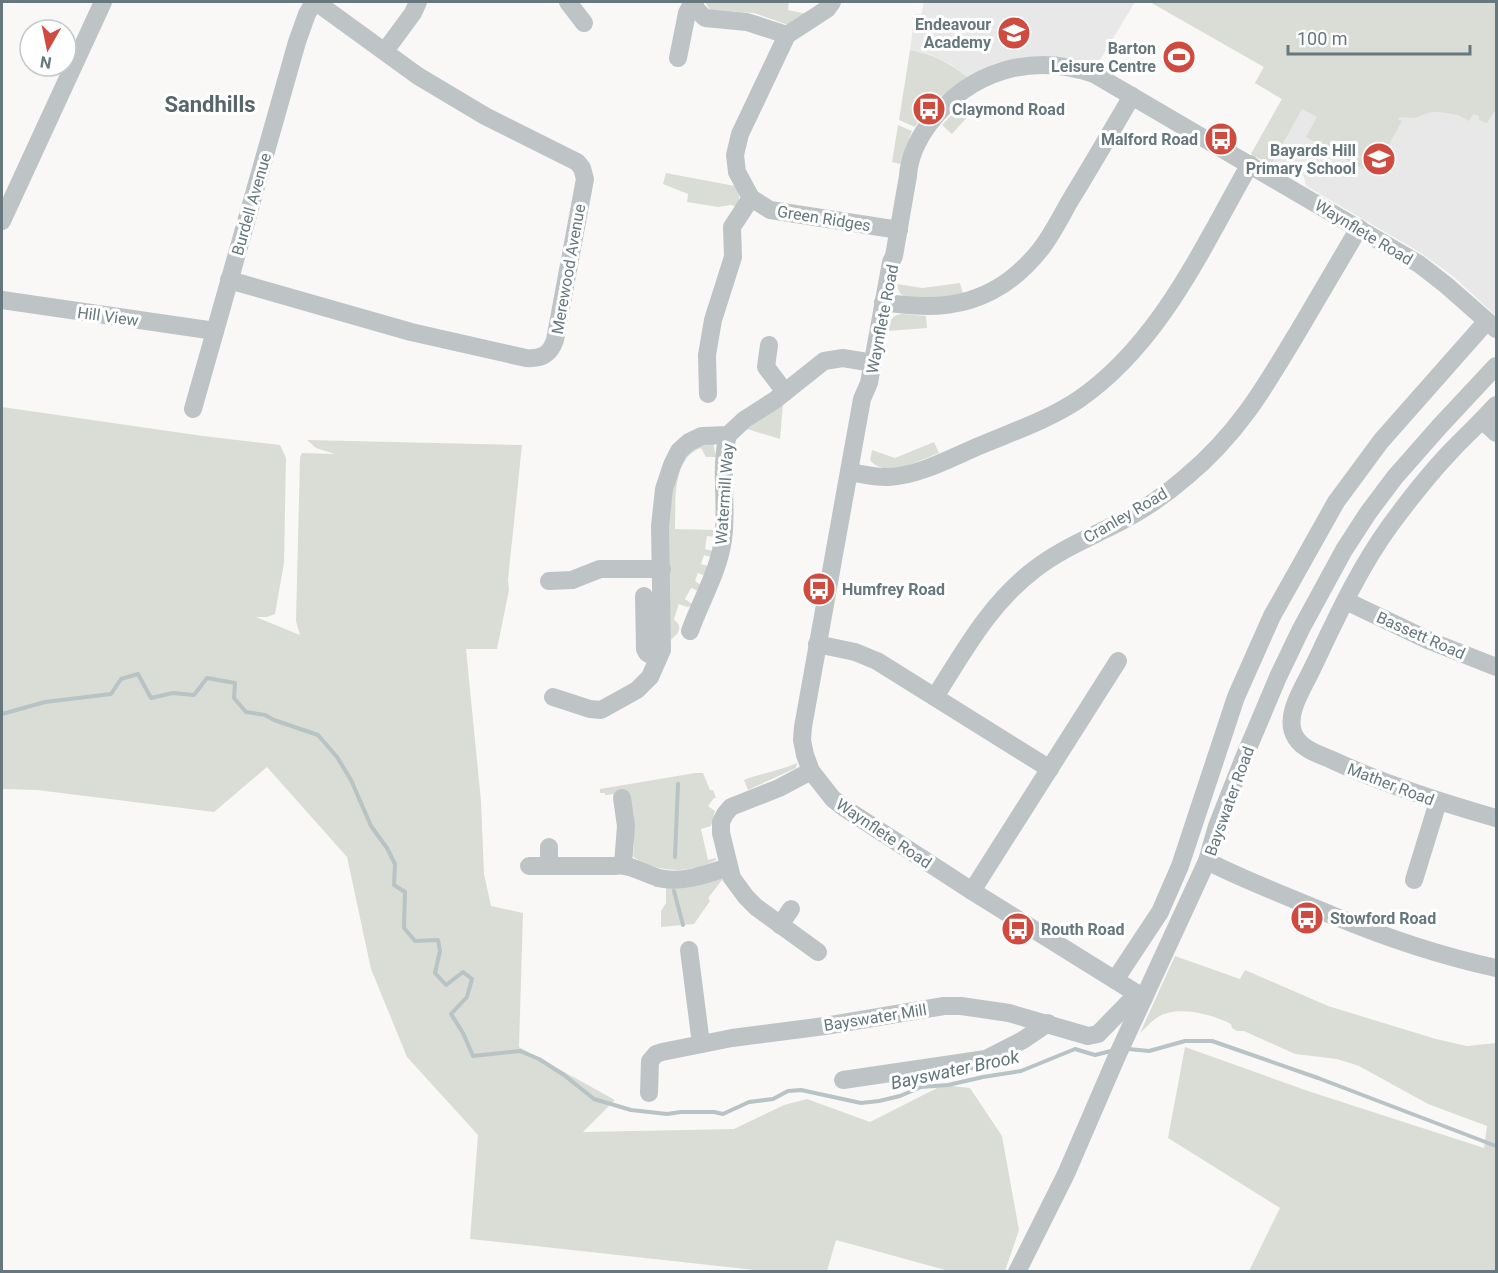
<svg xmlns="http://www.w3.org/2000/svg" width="1498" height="1273" font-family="Roboto,sans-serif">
	<rect width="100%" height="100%" fill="#f9f8f7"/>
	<!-- built -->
	<g fill="#e7e8e7">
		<path d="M924 2H1135L1097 65 1061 58 1045 56 1018 59 996 63 967 77 952 65 929 54 910 50 915 14 921 15Z"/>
		<path d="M1150 2 1496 3V316L1454 277 1421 253 1306 186 1304 177 1294 172H1283L1251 154 1282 99 1255 83 1264 67Z"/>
	</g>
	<!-- green -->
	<g fill="#daddd6">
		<path d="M705 2H789L788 10 807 14 788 25 754 13 710 10Z"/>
		<path d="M1150 2H1493L1496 3V113L1494 112 1487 123 1479 120V116L1473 114 1469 121 1458 115 1440 112H1431L1414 118 1400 117 1398 119 1402 121 1372 174 1306 137 1317 117 1302 109 1271 165 1251 154 1282 99 1255 83 1264 67Z"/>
		<path d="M910 50C932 54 949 62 967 77L933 102 915 127 899 120Z"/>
		<path d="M960 106 970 114 952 134 942 125Z"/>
		<path d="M898 125 912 131 900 164 892 162Z"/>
		<path d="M666 173 735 186C740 194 741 198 737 207L731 205 718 207 687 202 688 194 663 184Z"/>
		<path d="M960 283 963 294C949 296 917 301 904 296 899 294 898 289 897 284L922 288Z"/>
		<path d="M904 314 926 316 927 328 888 331C890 320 892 314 904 314Z"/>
		<path d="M783 404 780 439 747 429Z"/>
		<path d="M2 407 203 436 280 445 286 458 284 563 275 614 267 617H256L300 635 296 621 300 457 302 453 335 454 316 448 307 440 522 445 508 580 509 590 497 649H466L481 801 484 874 491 906 523 913 519 1047 615 1100 583 1132 734 1129 784 1105 807 1099 870 1122 943 1085 970 1088 1002 1136 1019 1230 1005 1271H949L836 1240 827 1271H765L470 1239 478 1135 407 1057 371 969 347 857 267 767 214 812 37 790 2 789Z"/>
		<path d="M713 442 716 457H706L701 448C671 458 676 504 675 529L716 530 715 537 707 536 705 549 713 551 711 557 704 555 701 564 708 566 705 576 698 573 695 581 701 585 699 591 691 588 685 599 692 604 691 606 687 607 679 604 674 619 679 625C680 634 676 634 671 640L666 633 669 488 687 450Z"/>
		<path d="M934 442 939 453C920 460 886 480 870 460L872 450 895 458Z"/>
		<path d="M797 763 796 768 748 790 744 780C761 773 780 771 797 763Z"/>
		<path d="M695 773H703L710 790H713L716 798H714L708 806 715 811 711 826 701 829 708 860 716 858V860C692 874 658 873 635 858L633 856 634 843 628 842 617 794 605 795V793H600V789Z"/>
		<path d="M722 876 730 887 722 880 708 898 710 901 694 924 661 927V911L666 903V888L654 887V882Z"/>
		<path d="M1175 956 1240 979 1245 970 1328 1006 1436 1039 1467 1046 1496 1043V1271H1249L1280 1208 1168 1138 1185 1047 1308 1091 1484 1148 1487 1126 1428 1104 1359 1066 1337 1059 1295 1054 1244 1031H1237L1232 1028 1231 1024C1211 1014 1178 1005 1158 1017 1151 1021 1146 1028 1140 1033Z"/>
	</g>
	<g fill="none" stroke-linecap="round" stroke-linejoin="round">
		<!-- stream -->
		<g stroke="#b7c3c5" stroke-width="4">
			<path d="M2 714 45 702 111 694 121 679 138 674 151 698 173 693 194 695 207 678 235 683 234 698 246 712 265 715 274 720 318 735 337 757 351 780 371 826 387 848 395 864 394 885 405 892 404 928 415 941 438 940 440 951 435 973 446 985 463 972 472 979 467 997 451 1014 463 1033 473 1056 520 1051 539 1059 564 1075 594 1099 631 1110 667 1114 681 1112H714L723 1114 749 1102 773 1099 788 1091 801 1090 861 1103 879 1101 900 1096 921 1087 948 1085 983 1077 1021 1071 1075 1049 1095 1055 1111 1051"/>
			<path d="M675 857 678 784"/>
			<path d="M674 891 683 925"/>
			<path d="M1128 1049 1149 1051 1185 1041H1212L1318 1078 1496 1146"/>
		</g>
		<!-- minor -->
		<g stroke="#bec4c6" stroke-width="18">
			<path d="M568 2 584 23"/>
			<path d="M695 2V8L705 18 747 22 787 35"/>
			<path d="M832 2 827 9 787 35 740 134 735 155 737 172 751 198 770 210 899 230"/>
			<path d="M385 51 413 13 418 2"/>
			<path d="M678 58 687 13 689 9 695 8"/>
			<path d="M2 221 103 2"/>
			<path d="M229 280 411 332 526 358C541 359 550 355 555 340L585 179 582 168 577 162 485 116 418 76 316 2"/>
			<path d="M2 300 215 331"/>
			<path d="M883 302C947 313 998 303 1040 250 1052 235 1061 216 1071 199 1092 165 1112 130 1132 96"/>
			<path d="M769 345 766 367 785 392"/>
			<path d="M708 394 707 355 713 320 733 257 732 227 751 198"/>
			<path d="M1496 405C1482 421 1466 435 1452 450 1429 474 1408 501 1389 527 1358 570 1336 619 1313 667 1304 687 1282 717 1296 738 1303 749 1318 754 1330 759 1383 784 1440 802 1496 818"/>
			<path d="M193 409 297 42 307 14 314 2"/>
			<path d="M1482 420 1496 433"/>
			<path d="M849 472C862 474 876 478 889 477 918 476 953 457 979 446 1012 432 1048 420 1078 400 1160 344 1202 248 1250 164"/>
			<path d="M549 581 572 580 600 569H662"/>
			<path d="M644 596 645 649 647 653 658 658"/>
			<path d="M1346 601 1430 641 1496 667"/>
			<path d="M690 631C701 600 718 573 723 540 728 505 719 469 728 435"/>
			<path d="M817 644 855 652 877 661 1050 769"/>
			<path d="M553 697 590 709 601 710 637 690 650 677 662 650 660 526 664 489 672 465 679 451 689 442 702 436 728 435 744 420 775 400 824 361 843 358 873 363"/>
			<path d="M935 697C964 651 990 603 1035 569 1058 551 1084 540 1110 527 1137 514 1163 497 1186 477 1238 434 1265 387 1299 330 1319 296 1339 262 1359 228"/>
			<path d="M811 771 779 788 731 807 725 814 721 822V833L732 878 746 897 756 907 818 952"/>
			<path d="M622 798 626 826 623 864"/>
			<path d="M549 847V866"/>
			<path d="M1207 861C1248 882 1292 898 1334 916 1387 938 1441 956 1496 968"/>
			<path d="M529 866H615C630 862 648 877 664 879 687 882 707 874 728 867"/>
			<path d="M1414 880 1438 802"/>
			<path d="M972 891 1118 661"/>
			<path d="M780 925 791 909"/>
			<path d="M689 950 701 1044"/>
			<path d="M1115 980 1160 912 1180 866 1236 697 1272 616 1336 502 1381 441 1487 321"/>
			<path d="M1144 998 972 891 846 809 833 799 811 771 805 755 802 740 803 727 862 399 869 383 891 262 894 256 908 176C909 158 918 139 929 124 969 71 1031 52 1094 74L1419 264 1446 285 1496 329"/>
			<path d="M843 1080 986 1059 1023 1040 1048 1023"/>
			<path d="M649 1093 650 1061 656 1054 662 1052 732 1038 825 1026 944 1006H961L1009 1013 1088 1036 1098 1034 1136 995"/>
			<path d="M1017 1272 1066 1174 1117 1056 1207 861 1217 826 1243 760 1278 677 1301 629 1344 550 1368 513 1395 477 1439 427 1496 366"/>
		</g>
	</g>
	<!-- icons -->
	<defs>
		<symbol id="school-disc" viewBox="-11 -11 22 22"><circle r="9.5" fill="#cf4b40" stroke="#fff"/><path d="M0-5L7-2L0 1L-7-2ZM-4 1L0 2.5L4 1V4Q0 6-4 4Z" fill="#fff"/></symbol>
		<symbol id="stadium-disc" viewBox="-11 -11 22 22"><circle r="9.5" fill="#cf4b40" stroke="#fff"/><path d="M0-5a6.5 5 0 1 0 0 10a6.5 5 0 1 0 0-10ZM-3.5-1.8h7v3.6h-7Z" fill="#fff"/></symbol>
		<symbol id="bus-disc" viewBox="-11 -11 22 22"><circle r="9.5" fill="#cf4b40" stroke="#fff"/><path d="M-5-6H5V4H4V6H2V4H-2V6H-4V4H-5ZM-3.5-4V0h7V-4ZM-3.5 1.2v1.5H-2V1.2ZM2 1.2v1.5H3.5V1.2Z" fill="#fff"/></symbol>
	</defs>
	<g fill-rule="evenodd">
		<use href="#school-disc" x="995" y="14" width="38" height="38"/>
		<use href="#stadium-disc" x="1160" y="38" width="38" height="38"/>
		<use href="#bus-disc" x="910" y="90" width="38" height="38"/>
		<use href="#bus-disc" x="1202" y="120" width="38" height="38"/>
		<use href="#school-disc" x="1360" y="140" width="38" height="38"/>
		<use href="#bus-disc" x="800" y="570" width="38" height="38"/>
		<use href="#bus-disc" x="1288" y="899" width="38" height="38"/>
		<use href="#bus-disc" x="999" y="910" width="38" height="38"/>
	</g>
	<g text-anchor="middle" stroke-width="6" stroke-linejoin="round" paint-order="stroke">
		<!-- poi labels -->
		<g font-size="16" font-weight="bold" fill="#66787e" stroke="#fff" text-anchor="end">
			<text x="991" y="30">Endeavour<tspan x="991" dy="18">Academy</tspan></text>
			<text x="1156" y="54">Barton<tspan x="1156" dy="18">Leisure Centre</tspan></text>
			<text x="952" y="115" text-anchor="start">Claymond Road</text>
			<text x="1198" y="145">Malford Road</text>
			<text x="1356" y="156">Bayards Hill<tspan x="1356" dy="18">Primary School</tspan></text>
			<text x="842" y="595" text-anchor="start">Humfrey Road</text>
			<text x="1330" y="924" text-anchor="start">Stowford Road</text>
			<text x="1041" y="935" text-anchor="start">Routh Road</text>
		</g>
		<!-- street labels -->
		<g font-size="16" fill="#66787e" stroke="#fff">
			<text transform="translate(251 204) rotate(-74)" y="6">Burdell Avenue</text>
			<text transform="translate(824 218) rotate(9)" y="6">Green Ridges</text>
			<text transform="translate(1364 232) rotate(31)" y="6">Waynflete Road</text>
			<text transform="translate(568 269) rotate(-80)" y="6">Merewood Avenue</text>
			<text transform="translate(108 316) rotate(8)" y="6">Hill View</text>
			<text transform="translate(882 319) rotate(-79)" y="6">Waynflete Road</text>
			<text transform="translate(724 494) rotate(-86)" y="6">Watermill Way</text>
			<text transform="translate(1125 515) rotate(-30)" y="6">Cranley Road</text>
			<text transform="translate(1421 635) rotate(24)" y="6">Bassett Road</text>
			<text transform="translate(1391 784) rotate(21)" y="6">Mather Road</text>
			<text transform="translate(1229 801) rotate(-70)" y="6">Bayswater Road</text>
			<text transform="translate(884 833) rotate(34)" y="6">Waynflete Road</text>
			<text transform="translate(875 1017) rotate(-9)" y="6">Bayswater Mill</text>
		</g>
		<!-- water labels -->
		<g font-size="18" font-style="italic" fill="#627678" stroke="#fff">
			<text transform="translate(955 1070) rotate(-12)" y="6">Bayswater Brook</text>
		</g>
		<!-- district labels -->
		<g font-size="22" font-weight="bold" fill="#58656a" stroke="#fff">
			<text x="210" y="112">Sandhills</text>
		</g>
	</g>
	<!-- border -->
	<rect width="1498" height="1273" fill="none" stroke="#66787e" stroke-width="6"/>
	<!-- north arrow -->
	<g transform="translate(48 48) rotate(189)"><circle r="28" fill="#ffffff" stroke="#c2c9cb" stroke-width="1.5"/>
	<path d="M0-4.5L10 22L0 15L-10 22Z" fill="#cf4b40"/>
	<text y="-9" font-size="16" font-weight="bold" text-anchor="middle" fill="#66787e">N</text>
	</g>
	<!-- scale -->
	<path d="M1288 45v9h182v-9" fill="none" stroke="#66787e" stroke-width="3"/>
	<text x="1297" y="45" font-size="18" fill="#66787e" stroke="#ffffff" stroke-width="4.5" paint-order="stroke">100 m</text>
</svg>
